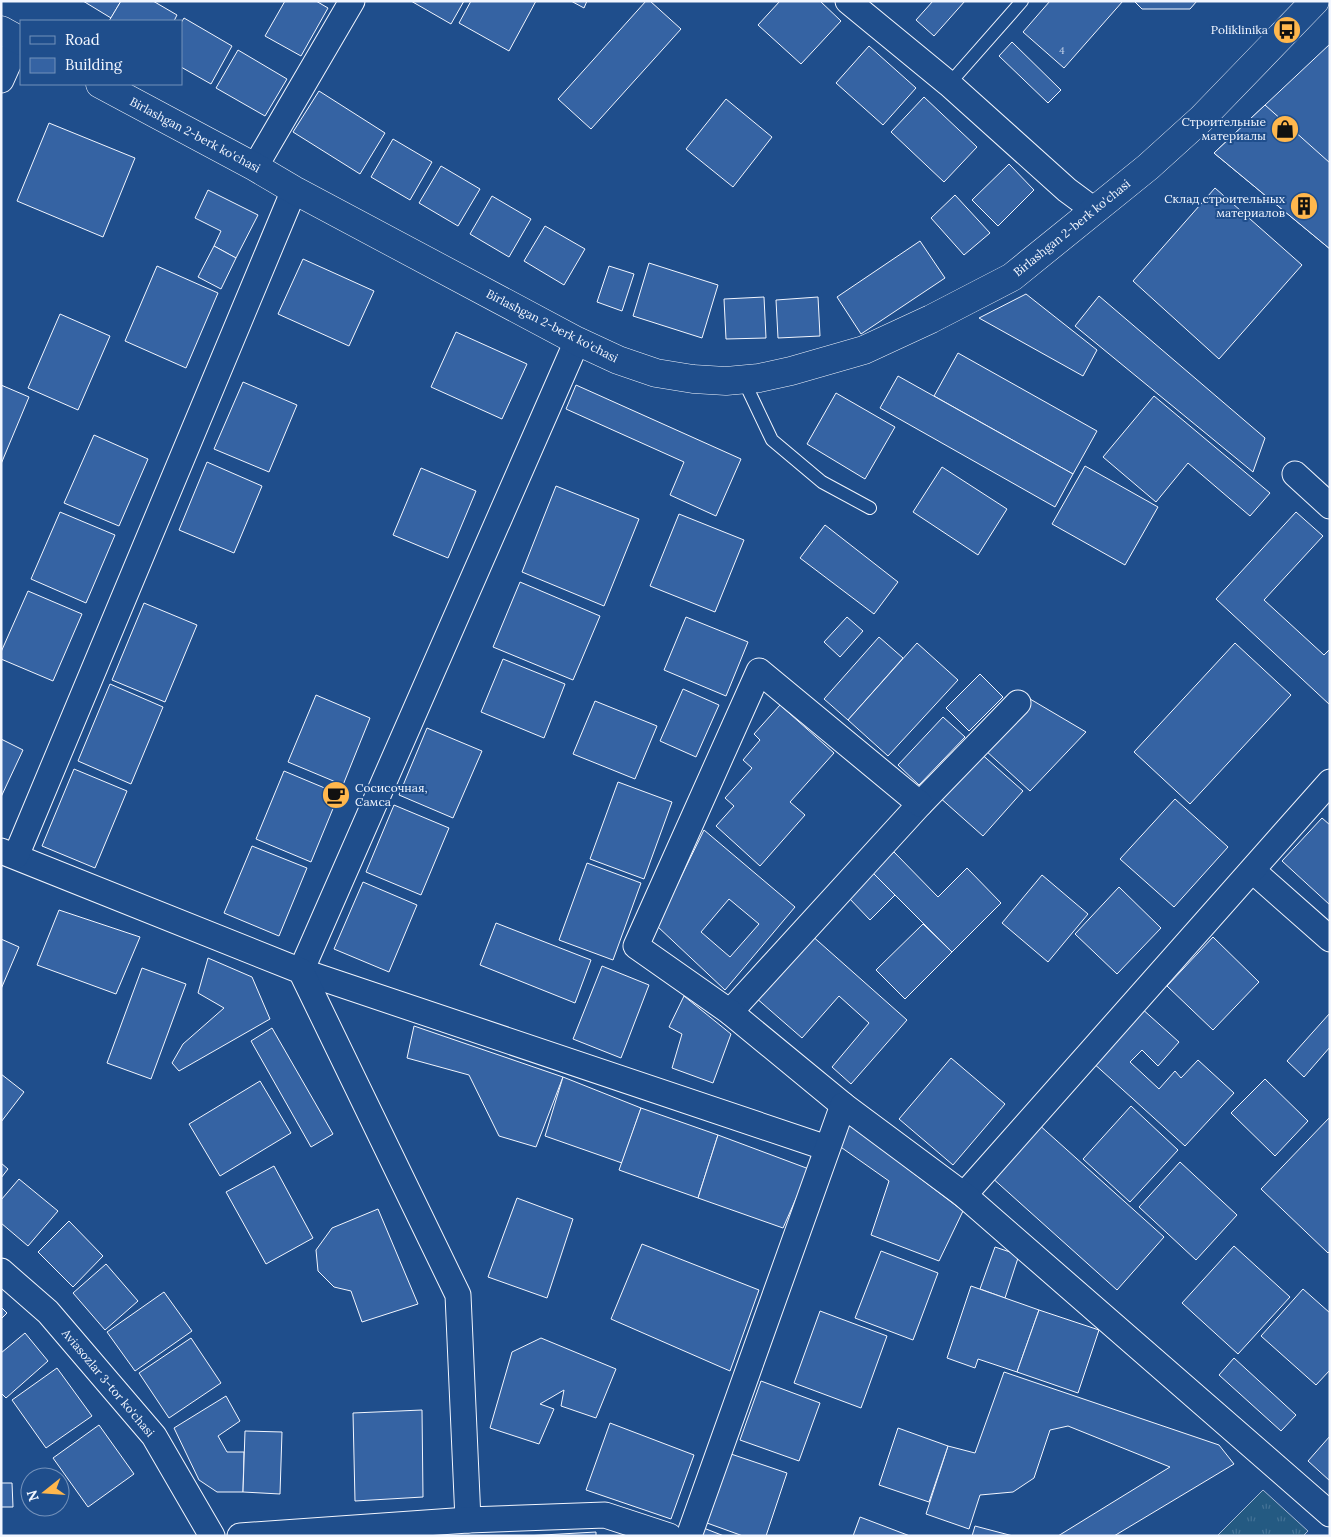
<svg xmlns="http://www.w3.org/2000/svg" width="1331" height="1537" font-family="Lora,serif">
	<defs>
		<pattern id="grass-tufts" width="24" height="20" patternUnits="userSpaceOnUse" patternTransform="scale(1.25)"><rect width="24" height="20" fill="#245a82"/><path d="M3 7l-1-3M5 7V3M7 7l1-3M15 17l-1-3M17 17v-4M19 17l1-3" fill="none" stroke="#447295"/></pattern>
	</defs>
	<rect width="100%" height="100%" fill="#1f4e8c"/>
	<!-- grass -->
	<path fill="url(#grass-tufts)" stroke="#a8bbd7" d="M1263 1490 1308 1531 1303 1536H1217Z"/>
	<!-- building -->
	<g fill="#3563a3" stroke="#f2f6ff" fill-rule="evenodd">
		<path d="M83 1H121L111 18Z"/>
		<path d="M121 1H153L177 15 174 21H109Z"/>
		<path d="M285 1H316L328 8 301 56 265 36Z"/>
		<path d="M411 1H464L451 24Z"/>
		<path d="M471 1H536L509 51 459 23Z"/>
		<path d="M571 1H587L584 8Z"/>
		<path d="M646 1H650L681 29 591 129 558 99Z"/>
		<path d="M780 1H820L841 21 801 64 758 25Z"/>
		<path d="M933 1H965L934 36 916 20Z"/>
		<path d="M1050 1H1123L1064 68 1023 32Z"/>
		<path d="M1134 1H1197L1190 9H1142Z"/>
		<path d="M184 18 232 46 211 84 181 67V23Z"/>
		<path d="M1012 42 1061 90 1048 103 999 56Z"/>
		<path d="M1330 44V249L1214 153Z"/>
		<path d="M869 46 916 88 883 125 836 83Z"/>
		<path d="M238 50 287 79 265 116 216 88Z"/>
		<path d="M319 91 385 133 360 174 293 132Z"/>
		<path d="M924 97 977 147 944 182 891 132Z"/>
		<path d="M726 99 772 137 733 187 686 149Z"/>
		<path d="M1265 105 1330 163V249L1214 153Z"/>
		<path d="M49 123 135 158 103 237 17 201Z"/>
		<path d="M393 139 432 162 410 200 371 177Z"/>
		<path d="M1009 164 1034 190 998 226 972 200Z"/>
		<path d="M441 166 480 189 458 226 419 203Z"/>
		<path d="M1215 188 1302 265 1219 359 1133 281Z"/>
		<path d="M208 190 258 215 236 258 214 246 221 231 195 218Z"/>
		<path d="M955 195 990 233 964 255 931 218Z"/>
		<path d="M492 196 531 219 509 257 470 234Z"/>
		<path d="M545 226 585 249 564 285 524 261Z"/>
		<path d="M920 241 945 278 861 334 837 297Z"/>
		<path d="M214 246 236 258 221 289 198 277Z"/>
		<path d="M303 259 374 291 349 346 278 314Z"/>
		<path d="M649 263 718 285 702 338 633 316Z"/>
		<path d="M157 266 218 293 186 368 125 341Z"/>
		<path d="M609 266 634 274 622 311 597 302Z"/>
		<path d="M1026 294 1097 350 1083 376 979 318Z"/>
		<path d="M1099 296 1265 438 1253 472 1075 326Z"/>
		<path d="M764 297 766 338 726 339 724 299Z"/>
		<path d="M818 297 820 336 778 338 776 300Z"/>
		<path d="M60 314 110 336 78 410 28 388Z"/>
		<path d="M456 332 527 364 502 419 431 387Z"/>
		<path d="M958 353 1097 431 1073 474 934 396Z"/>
		<path d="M898 376 1073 474 1055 507 880 408Z"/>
		<path d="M243 382 297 405 269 472 214 449Z"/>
		<path d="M1 385 29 397 1 464Z"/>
		<path d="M576 385 741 459 716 516 670 495 684 462 566 409Z"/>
		<path d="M836 393 895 427 865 479 807 444Z"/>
		<path d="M1154 396 1270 493 1250 516 1188 463 1156 502 1103 457Z"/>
		<path d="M94 435 148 459 119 526 64 503Z"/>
		<path d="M207 462 262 486 234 553 179 530Z"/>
		<path d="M1085 466 1158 507 1125 565 1052 524Z"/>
		<path d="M942 467 1007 509 978 555 913 512Z"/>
		<path d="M421 468 476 491 448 558 393 535Z"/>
		<path d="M556 486 639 519 604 606 522 572Z"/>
		<path d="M60 512 115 535 86 603 31 579Z"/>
		<path d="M1296 512 1323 536 1264 600 1324 655 1330 649V705L1216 599Z"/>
		<path d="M679 514 744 540 715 612 650 586Z"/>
		<path d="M825 525 898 582 874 614 800 558Z"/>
		<path d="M520 582 600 616 573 680 493 647Z"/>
		<path d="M28 591 82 614 53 681 1 659V652Z"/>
		<path d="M144 603 197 625 165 702 112 680Z"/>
		<path d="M686 617 748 642 726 696 664 670Z"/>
		<path d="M847 617 863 631 840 657 824 642Z"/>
		<path d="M879 637 903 658 848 720 824 699Z"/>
		<path d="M917 643 958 680 888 756 848 720Z"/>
		<path d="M1235 643 1291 695 1190 804 1134 752Z"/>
		<path d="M503 659 565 684 544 738 481 712Z"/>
		<path d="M980 674 1003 697 969 731 946 708Z"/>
		<path d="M110 684 163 707 131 784 78 761Z"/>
		<path d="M683 689 719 705 696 757 660 741Z"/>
		<path d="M316 695 370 718 343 785 288 762Z"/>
		<path d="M1025 696 1086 732 1030 791 985 750Z"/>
		<path d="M595 701 657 726 635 779 573 754Z"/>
		<path d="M780 705 834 753 790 802 805 815 760 866 716 826 734 806 725 798 752 768 743 760 760 740 754 734Z"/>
		<path d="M943 717 965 737 919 785 898 765Z"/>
		<path d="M427 728 482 751 453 818 399 795Z"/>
		<path d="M1 739 23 750 1 797Z"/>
		<path d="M978 751 1023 791 983 836 938 796Z"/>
		<path d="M74 769 127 791 95 868 42 846Z"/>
		<path d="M284 771 339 794 311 862 256 839Z"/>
		<path d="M618 782 672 802 644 879 590 859Z"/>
		<path d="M1175 799 1228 847 1174 907 1120 859Z"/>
		<path d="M394 805 449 828 421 895 366 872Z"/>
		<path d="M1322 818 1330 825V905L1282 861Z"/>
		<path d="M704 830 795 907 725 990 657 926ZM729 899 759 924 730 957 701 932Z"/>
		<path d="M252 846 307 868 279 936 224 913Z"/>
		<path d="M894 852 938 897 967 868 1001 903 952 952 873 873Z"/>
		<path d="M587 863 641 883 613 960 559 940Z"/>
		<path d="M873 873 895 895 870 920 848 897Z"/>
		<path d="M1042 875 1088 914 1048 962 1002 923Z"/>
		<path d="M363 882 417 905 389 972 334 949Z"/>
		<path d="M1119 887 1161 928 1117 974 1075 934Z"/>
		<path d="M59 910 140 937 116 994 37 965Z"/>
		<path d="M496 923 591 960 575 1003 480 965Z"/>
		<path d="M923 924 952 952 905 999 876 970Z"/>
		<path d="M810 934 907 1020 851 1084 832 1067 869 1023 839 996 802 1038 755 997Z"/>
		<path d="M1213 937 1259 982 1213 1030 1167 986Z"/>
		<path d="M1 939 19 947 1 989Z"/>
		<path d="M208 958 252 977 270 1019 179 1071 172 1063 183 1044 224 1008 198 993Z"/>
		<path d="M602 966 649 985 621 1058 573 1039Z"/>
		<path d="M142 968 186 984 151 1079 107 1063Z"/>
		<path d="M684 996 731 1034 713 1083 672 1068 682 1034 669 1027Z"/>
		<path d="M1140 1007 1179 1042 1158 1066 1142 1050 1130 1062 1159 1089 1175 1071 1181 1078 1198 1060 1234 1093 1185 1146 1091 1061Z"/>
		<path d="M1330 1013V1047L1304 1077 1287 1061Z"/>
		<path d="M414 1026 563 1077 536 1147 499 1136 469 1075 407 1058Z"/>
		<path d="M272 1028 333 1134 311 1147 251 1041Z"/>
		<path d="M951 1058 1005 1104 953 1165 899 1119Z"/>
		<path d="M1 1074 24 1092 1 1122Z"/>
		<path d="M563 1077 641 1108 622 1163 545 1136Z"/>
		<path d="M1265 1079 1308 1121 1275 1156 1231 1113Z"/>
		<path d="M260 1081 291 1133 220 1176 189 1124Z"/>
		<path d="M1131 1106 1178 1150 1130 1202 1083 1159Z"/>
		<path d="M641 1108 718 1135 698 1198 619 1170Z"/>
		<path d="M1330 1117V1251L1328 1253 1261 1189Z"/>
		<path d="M845 1121 963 1211 939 1261 871 1235 889 1181 835 1143Z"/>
		<path d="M1037 1123 1164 1237 1117 1290 990 1176Z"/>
		<path d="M718 1135 809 1169 783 1228 698 1198Z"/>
		<path d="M1180 1162 1237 1215 1196 1260 1139 1207Z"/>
		<path d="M1 1163 8 1169 1 1178Z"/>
		<path d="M274 1166 313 1238 266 1264 226 1192Z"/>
		<path d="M19 1179 58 1211 28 1246 1 1223V1200Z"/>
		<path d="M517 1198 573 1219 547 1298 488 1277Z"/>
		<path d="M378 1209 418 1304 362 1322 351 1291 334 1287 318 1271 316 1250 332 1228Z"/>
		<path d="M69 1221 103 1256 73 1287 38 1252Z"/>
		<path d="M642 1244 759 1290 730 1371 611 1319Z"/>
		<path d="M1234 1246 1290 1297 1238 1354 1182 1303Z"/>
		<path d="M995 1247 1019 1255 1005 1298 980 1289Z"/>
		<path d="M881 1251 938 1273 913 1340 855 1318Z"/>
		<path d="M106 1264 138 1301 105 1330 73 1293Z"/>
		<path d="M971 1286 1039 1310 1017 1372 978 1359 975 1368 947 1358Z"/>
		<path d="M1303 1289 1330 1313V1370L1316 1385 1261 1336Z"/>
		<path d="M164 1292 192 1331 135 1371 107 1332Z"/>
		<path d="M1 1307 7 1313 1 1319Z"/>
		<path d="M1039 1310 1099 1330 1078 1393 1017 1372Z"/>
		<path d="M820 1311 887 1336 861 1408 794 1383Z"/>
		<path d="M25 1333 48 1361 6 1398 1 1393V1353Z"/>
		<path d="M191 1338 221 1383 169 1418 139 1373Z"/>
		<path d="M541 1338 616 1369 596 1418 561 1406 564 1390 540 1404 554 1409 539 1444 490 1428 512 1352Z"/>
		<path d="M1234 1358 1296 1415 1281 1431 1219 1375Z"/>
		<path d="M57 1368 92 1416 46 1448 12 1400Z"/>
		<path d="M1004 1372 1219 1445 1234 1464 1114 1536H1058L1170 1467 1068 1426 1050 1430 1034 1478 1013 1492 980 1495 969 1529 926 1514 948 1446 975 1453Z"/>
		<path d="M761 1381 820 1403 799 1461 740 1440Z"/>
		<path d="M226 1396 240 1421 218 1436 227 1452H244L243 1492H217L199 1480 174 1428Z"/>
		<path d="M422 1410 423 1497 355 1501 353 1413Z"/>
		<path d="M610 1423 694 1455 671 1519 586 1490Z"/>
		<path d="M99 1425 134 1474 88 1507 53 1458Z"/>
		<path d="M898 1428 948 1446 929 1502 879 1485Z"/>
		<path d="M245 1431 282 1432 280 1494 243 1492Z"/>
		<path d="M1330 1436V1481L1308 1461Z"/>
		<path d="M731 1454 787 1473 766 1536H743L707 1523Z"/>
		<path d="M1 1483H12L13 1507H1Z"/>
		<path d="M860 1517 910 1536H853Z"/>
		<path d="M975 1526 1013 1536H972Z"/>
		<path d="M701 1527 724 1536H698Z"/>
		<path d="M596 1532V1536H525Z"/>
	</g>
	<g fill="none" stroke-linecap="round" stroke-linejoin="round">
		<defs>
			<g id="lane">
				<path d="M949 84 1022 1"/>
				<path d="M743 379 772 440 822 482 870 508"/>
			</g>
			<g id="street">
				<path d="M848 1 949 84 1067 190 1094 210"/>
				<path d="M1 80 19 40"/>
				<path d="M255 167 352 1"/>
				<path d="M577 341 301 971 827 1148"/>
				<path d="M1295 474 1330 506"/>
				<path d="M1 851 301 971 458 1295 468 1520"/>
				<path d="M16 856 294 190"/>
				<path d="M1253 871 1330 939"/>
				<path d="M730 1012 920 804 1018 703"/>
				<path d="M843 1105 730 1012 636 946 759 671 920 804"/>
				<path d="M964 1195 1330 782"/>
				<path d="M1 1271 48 1312 154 1436 212 1536"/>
				<path d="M240 1536 468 1520 605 1515 669 1536"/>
				<path d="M689 1536 843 1105 964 1195 1330 1514"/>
			</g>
			<g id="secondary">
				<path d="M1 30 21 41"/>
				<path d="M100 84 255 167 294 190 577 341 618 360 656 373 693 379 726 381 759 378 791 371 864 350 931 319 1012 277 1148 167 1201 119 1315 1"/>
			</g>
		</defs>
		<!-- lane casing -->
		<use href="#lane" stroke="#f2f6ff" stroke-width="14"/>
		<!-- street casing -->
		<use href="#street" stroke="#f2f6ff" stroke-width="27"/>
		<!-- secondary casing -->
		<use href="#secondary" stroke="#f2f6ff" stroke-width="29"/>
		<!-- lane -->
		<use href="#lane" stroke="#1f4e8c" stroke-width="12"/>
		<!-- street -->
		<use href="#street" stroke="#1f4e8c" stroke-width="25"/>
		<!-- secondary -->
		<use href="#secondary" stroke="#1f4e8c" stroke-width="28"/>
	</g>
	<!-- icons -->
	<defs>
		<symbol id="bus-disc" viewBox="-11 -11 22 22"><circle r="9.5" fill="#ffb74d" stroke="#1f4e8c"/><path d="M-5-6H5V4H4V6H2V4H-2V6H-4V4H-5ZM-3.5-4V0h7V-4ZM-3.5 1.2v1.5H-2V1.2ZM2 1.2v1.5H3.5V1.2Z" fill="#111"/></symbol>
		<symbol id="shop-disc" viewBox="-11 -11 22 22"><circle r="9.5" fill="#ffb74d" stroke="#1f4e8c"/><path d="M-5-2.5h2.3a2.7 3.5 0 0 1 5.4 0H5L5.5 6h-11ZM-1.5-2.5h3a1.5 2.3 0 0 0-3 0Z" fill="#111"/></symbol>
		<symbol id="building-disc" viewBox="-11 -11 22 22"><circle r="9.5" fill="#ffb74d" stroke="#1f4e8c"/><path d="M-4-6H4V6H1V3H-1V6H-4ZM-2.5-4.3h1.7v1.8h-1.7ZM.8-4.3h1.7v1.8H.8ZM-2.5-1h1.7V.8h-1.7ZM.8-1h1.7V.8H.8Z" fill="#111"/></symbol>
		<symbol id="cafe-disc" viewBox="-11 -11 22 22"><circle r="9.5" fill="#ffb74d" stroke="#1f4e8c"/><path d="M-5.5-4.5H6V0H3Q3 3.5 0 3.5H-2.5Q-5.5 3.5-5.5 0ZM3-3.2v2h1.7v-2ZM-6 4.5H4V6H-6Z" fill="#111"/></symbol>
	</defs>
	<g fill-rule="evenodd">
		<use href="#bus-disc" x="1271" y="14" width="32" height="32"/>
		<use href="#shop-disc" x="1269" y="113" width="32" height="32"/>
		<use href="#building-disc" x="1288" y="190" width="32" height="32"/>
		<use href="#cafe-disc" x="320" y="779" width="32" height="32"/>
	</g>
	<g text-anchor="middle" stroke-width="4" stroke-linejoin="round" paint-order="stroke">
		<!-- number labels -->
		<g font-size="10" fill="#c3d1e8">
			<text x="1062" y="54">4</text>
		</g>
		<!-- poi labels -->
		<g font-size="12" fill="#f2f6ff" stroke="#1f4e8c" text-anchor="end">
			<text x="1268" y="34">Poliklinika</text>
			<text x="1266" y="126">Строительные<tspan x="1266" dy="14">материалы</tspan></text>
			<text x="1285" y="203">Склад строительных<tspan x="1285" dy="14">материалов</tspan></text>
			<text x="355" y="792" text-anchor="start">Сосисочная,<tspan x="355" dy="14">Самса</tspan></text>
		</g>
		<!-- street labels -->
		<g font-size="12" fill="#f2f6ff" stroke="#1f4e8c">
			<text transform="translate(195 135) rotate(28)" y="4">Birlashgan 2-berk ko'chasi</text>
			<text transform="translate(1072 228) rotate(-39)" y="4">Birlashgan 2-berk ko'chasi</text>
			<text transform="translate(552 326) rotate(27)" y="4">Birlashgan 2-berk ko'chasi</text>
			<text transform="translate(108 1383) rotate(50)" y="4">Aviasozlar 3-tor ko'chasi</text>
		</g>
	</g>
	<!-- border -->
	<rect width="1331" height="1537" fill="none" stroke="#f2f6ff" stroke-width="5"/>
	<!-- legend -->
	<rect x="20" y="20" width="162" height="65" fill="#1f4e8c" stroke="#7391ba"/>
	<rect x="30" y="36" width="25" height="8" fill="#1f4e8c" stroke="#7391ba"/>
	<text x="65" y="45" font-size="15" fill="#f2f6ff">Road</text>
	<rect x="30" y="58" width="25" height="15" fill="#3563a3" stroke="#7391ba"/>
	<text x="65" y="70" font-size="15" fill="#f2f6ff">Building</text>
	<!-- north arrow -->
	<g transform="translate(45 1492) rotate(253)"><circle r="24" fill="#1f4e8c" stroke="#7391ba"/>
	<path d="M0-4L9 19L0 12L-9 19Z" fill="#ffb74d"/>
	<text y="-8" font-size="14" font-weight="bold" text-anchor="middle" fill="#f2f6ff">N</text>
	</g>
</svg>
